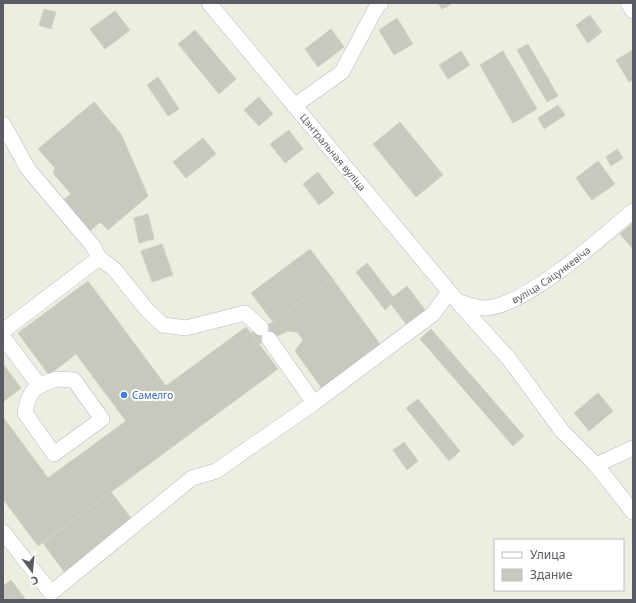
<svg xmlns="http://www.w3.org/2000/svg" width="636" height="603" font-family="'Noto Sans',sans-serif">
	<rect width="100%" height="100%" fill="#edede2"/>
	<!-- building -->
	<g fill="#c8c8be" stroke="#d2d1c0">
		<path d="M438 3H453L442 9Z"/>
		<path d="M44 9 56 12 51 29 39 25Z"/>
		<path d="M115 11 130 30 105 49 90 29Z"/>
		<path d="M590 15 602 32 588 43 576 25Z"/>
		<path d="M397 18 413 44 394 55 379 30Z"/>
		<path d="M331 29 344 47 318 67 305 49Z"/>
		<path d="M195 30 236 79 219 94 178 44Z"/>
		<path d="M528 44 558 96 547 102 517 50Z"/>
		<path d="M633 50V79L629 82 616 60Z"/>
		<path d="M461 51 470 65 448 79 439 65Z"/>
		<path d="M503 51 537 109 513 123 480 65Z"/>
		<path d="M158 77 179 109 168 116 147 85Z"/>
		<path d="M259 97 273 114 259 126 244 110Z"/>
		<path d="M94 102 121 134 148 196 108 230 100 222 90 231 63 200 71 194 53 173 55 168 38 149Z"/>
		<path d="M558 105 565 115 544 129 538 118Z"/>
		<path d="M400 122 443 175 416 197 373 144Z"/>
		<path d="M289 130 303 149 285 163 270 144Z"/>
		<path d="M203 138 216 154 186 178 173 162Z"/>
		<path d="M617 149 623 158 611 166 606 157Z"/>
		<path d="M598 161 615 184 592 200 576 178Z"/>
		<path d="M318 172 334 193 319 205 303 184Z"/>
		<path d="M148 214 154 239 139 243 134 218Z"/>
		<path d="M633 223V249L620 234Z"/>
		<path d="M162 244 173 275 152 282 141 251Z"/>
		<path d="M310 249 332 278 273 322 251 293Z"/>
		<path d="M367 263 393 297 407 286 425 310 406 324 391 304 385 310 356 272Z"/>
		<path d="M332 278 382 347 323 390 295 351 303 340 297 332 288 331 259 344 251 333 273 322Z"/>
		<path d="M88 281 166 386 246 327 278 369 38 546 3 499V417L48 478 126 421 76 354 49 375 18 333Z"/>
		<path d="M431 329 524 436 513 446 420 339Z"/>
		<path d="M3 364 21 388 3 402Z"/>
		<path d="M598 393 613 411 589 431 574 413Z"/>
		<path d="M418 399 460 451 449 461 406 408Z"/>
		<path d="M404 442 418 461 407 470 393 450Z"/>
		<path d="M111 492 134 522 65 573 43 543Z"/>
		<path d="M11 580 26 600H3V586Z"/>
	</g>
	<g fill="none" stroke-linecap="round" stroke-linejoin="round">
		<defs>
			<g id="minor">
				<path id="s1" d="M209 3 457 301 509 359 562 431 596 465 633 512"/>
				<path d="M628 3 633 11"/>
				<path d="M294 106 342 72 377 6 381 3"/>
				<path d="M3 124 28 169 93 246 99 258"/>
				<path id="s2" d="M457 301C466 304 478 309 487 308 528 304 601 238 633 211"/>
				<path d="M3 331 99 258 114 269 147 310 163 325 186 328 245 313 261 328"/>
				<path d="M3 337 39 385"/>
				<path d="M269 339 314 403"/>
				<path d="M57 379 74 380 102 419 54 454 25 413C29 389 35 386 57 379Z"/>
				<path d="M596 465 633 448"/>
				<path d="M3 532 51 593 192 478 216 471 314 403 433 314 449 292"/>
			</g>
		</defs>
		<!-- minor casing -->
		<use href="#minor" stroke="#babac1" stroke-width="16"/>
		<!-- minor -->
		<use href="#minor" stroke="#fff" stroke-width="15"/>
	</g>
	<!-- markers -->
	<circle fill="#3f7fe0" stroke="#fff" stroke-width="1.5" cx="124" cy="395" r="4"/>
	<g text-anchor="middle" stroke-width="4" stroke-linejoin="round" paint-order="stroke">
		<!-- street labels -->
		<g font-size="10" fill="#5a5c63" stroke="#fff">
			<text dy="4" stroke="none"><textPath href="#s1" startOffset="194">Цэнтральная вуліца</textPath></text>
			<text dy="4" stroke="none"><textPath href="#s2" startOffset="104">вуліца Сацункевіча</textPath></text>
		</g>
		<!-- shop labels -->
		<g font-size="10" fill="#366cbe" stroke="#fff" text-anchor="start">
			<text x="132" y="399">Самелго</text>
		</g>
	</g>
	<!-- border -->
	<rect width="636" height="603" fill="none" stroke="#5a5c63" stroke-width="8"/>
	<!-- legend -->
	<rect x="494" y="539" width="130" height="52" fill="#ffffff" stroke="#bdbec1"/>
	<rect x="502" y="552" width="20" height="6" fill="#ffffff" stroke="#bdbec1"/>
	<text x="530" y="559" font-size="12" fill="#5a5c63">Улица</text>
	<rect x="502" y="569" width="20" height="12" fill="#c8c8be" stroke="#bdbec1"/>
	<text x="530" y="579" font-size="12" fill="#5a5c63">Здание</text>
	<!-- north arrow -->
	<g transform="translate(32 571) rotate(164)" stroke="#ffffff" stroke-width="3" paint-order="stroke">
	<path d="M0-3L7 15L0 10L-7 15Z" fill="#5a5c63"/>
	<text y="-6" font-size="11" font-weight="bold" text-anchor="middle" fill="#5a5c63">С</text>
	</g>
</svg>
